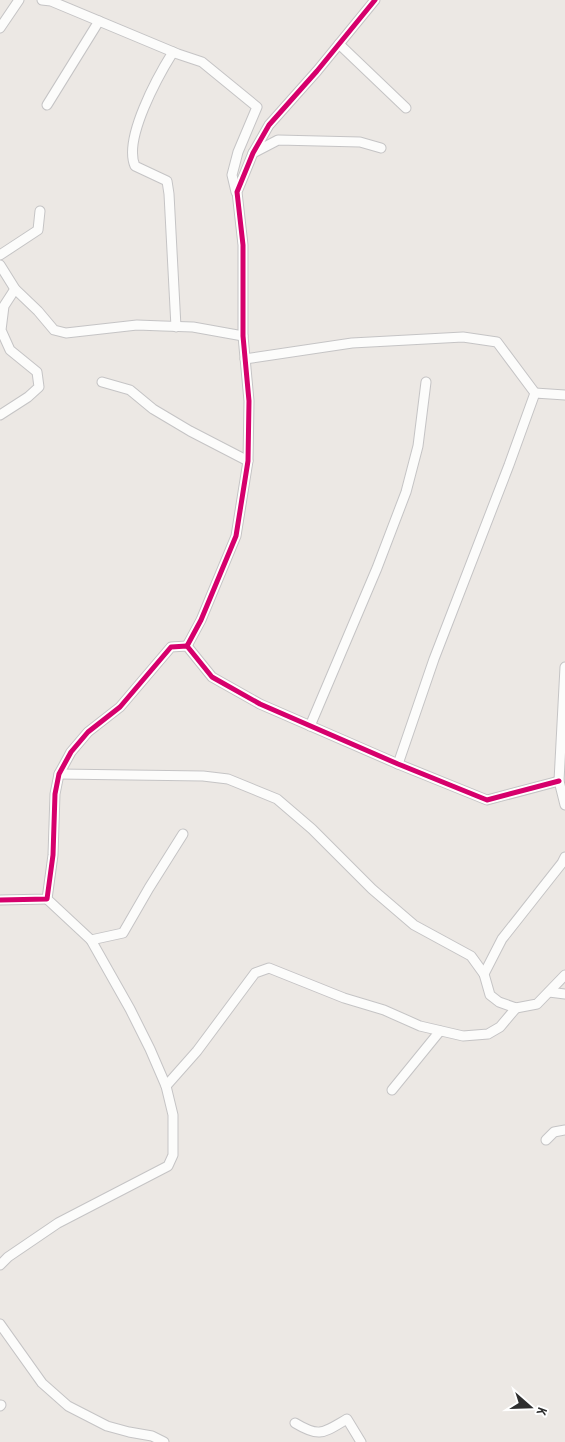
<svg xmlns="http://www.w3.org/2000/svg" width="565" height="1442" font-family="'Sofia Sans Condensed',sans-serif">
	<rect width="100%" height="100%" fill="#ece8e4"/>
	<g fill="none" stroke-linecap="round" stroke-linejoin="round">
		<defs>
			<g id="minor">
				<path d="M42 0 51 1 178 54 202 62 257 107 238 152 232 175 236 192"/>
				<path d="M0 28 19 0"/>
				<path d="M339 44 406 108"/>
				<path d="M173 52C158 76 123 139 135 166L167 181 169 194 176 327"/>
				<path d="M47 105 99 21"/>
				<path d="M253 153 278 140 360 142 381 148"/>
				<path d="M0 255 38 230 40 211"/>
				<path d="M0 265 15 289 38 311 54 330 66 333 137 325 163 326 193 327 243 336"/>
				<path d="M245 359 352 343 463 337 497 342 535 393"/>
				<path d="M102 382 130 390 153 409 190 431 248 461"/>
				<path d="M0 415 28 397 39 387 37 372 10 350 1 330 4 306 15 289"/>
				<path d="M187 646 201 620 236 536 248 461 249 401 243 336V245L237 192 253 153 269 125 317 71 375 0"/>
				<path d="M565 667 559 781 565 805"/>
				<path d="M310 726 377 568 406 492 418 446 426 382"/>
				<path d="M398 764 434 659 509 465 535 393 565 395"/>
				<path d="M59 774 203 776 228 779 277 799 312 829 372 889 414 925 471 956 484 974"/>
				<path d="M565 857 562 863 502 939 484 974 490 995 499 1002 516 1008 537 1004 565 975"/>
				<path d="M47 899 91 940 130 1009 150 1049 166 1086 197 1051 255 973 269 968 344 998 384 1010 420 1026 463 1036 488 1034 500 1027 516 1008"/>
				<path d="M0 900 47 899 53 855 55 794 59 774 71 752 88 732 120 707 171 647 187 646 212 677 260 704 398 764 487 800 559 781"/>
				<path d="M91 940 123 933 149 888 183 834"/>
				<path d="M549 992 565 994"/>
				<path d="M392 1090 440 1031"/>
				<path d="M546 1140 554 1132 565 1130"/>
				<path d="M0 1265 8 1257 58 1223 168 1166 173 1155V1115L166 1086"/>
				<path d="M0 1324 42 1383 68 1406 107 1426 129 1432 152 1436 164 1442"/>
				<path d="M0 1406 1 1405"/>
				<path d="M295 1423C320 1438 323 1433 347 1419L361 1442"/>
			</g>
		</defs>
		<!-- minor casing -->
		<use href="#minor" stroke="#c5c4c5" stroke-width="11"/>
		<!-- minor -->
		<use href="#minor" stroke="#fcfcfb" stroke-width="9"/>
		<defs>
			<g id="cycleway">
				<path d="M187 646 201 620 236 536 248 461 249 401 243 336V245L237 192 253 153 269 125 317 71 375 0"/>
				<path d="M0 900 47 899 53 855 55 794 59 774 71 752 88 732 120 707 171 647 187 646 212 677 260 704 398 764 487 800 559 781"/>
			</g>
		</defs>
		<!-- cycleway casing -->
		<use href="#cycleway" stroke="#fff" stroke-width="8"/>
		<!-- cycleway -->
		<use href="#cycleway" stroke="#d6006c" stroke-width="5"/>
	</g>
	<!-- north arrow -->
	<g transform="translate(530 1407) rotate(110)" stroke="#ffffff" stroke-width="4" paint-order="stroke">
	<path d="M0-4L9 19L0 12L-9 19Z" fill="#2e2e2e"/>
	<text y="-8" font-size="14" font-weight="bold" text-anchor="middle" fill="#2e2e2e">K</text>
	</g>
</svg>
